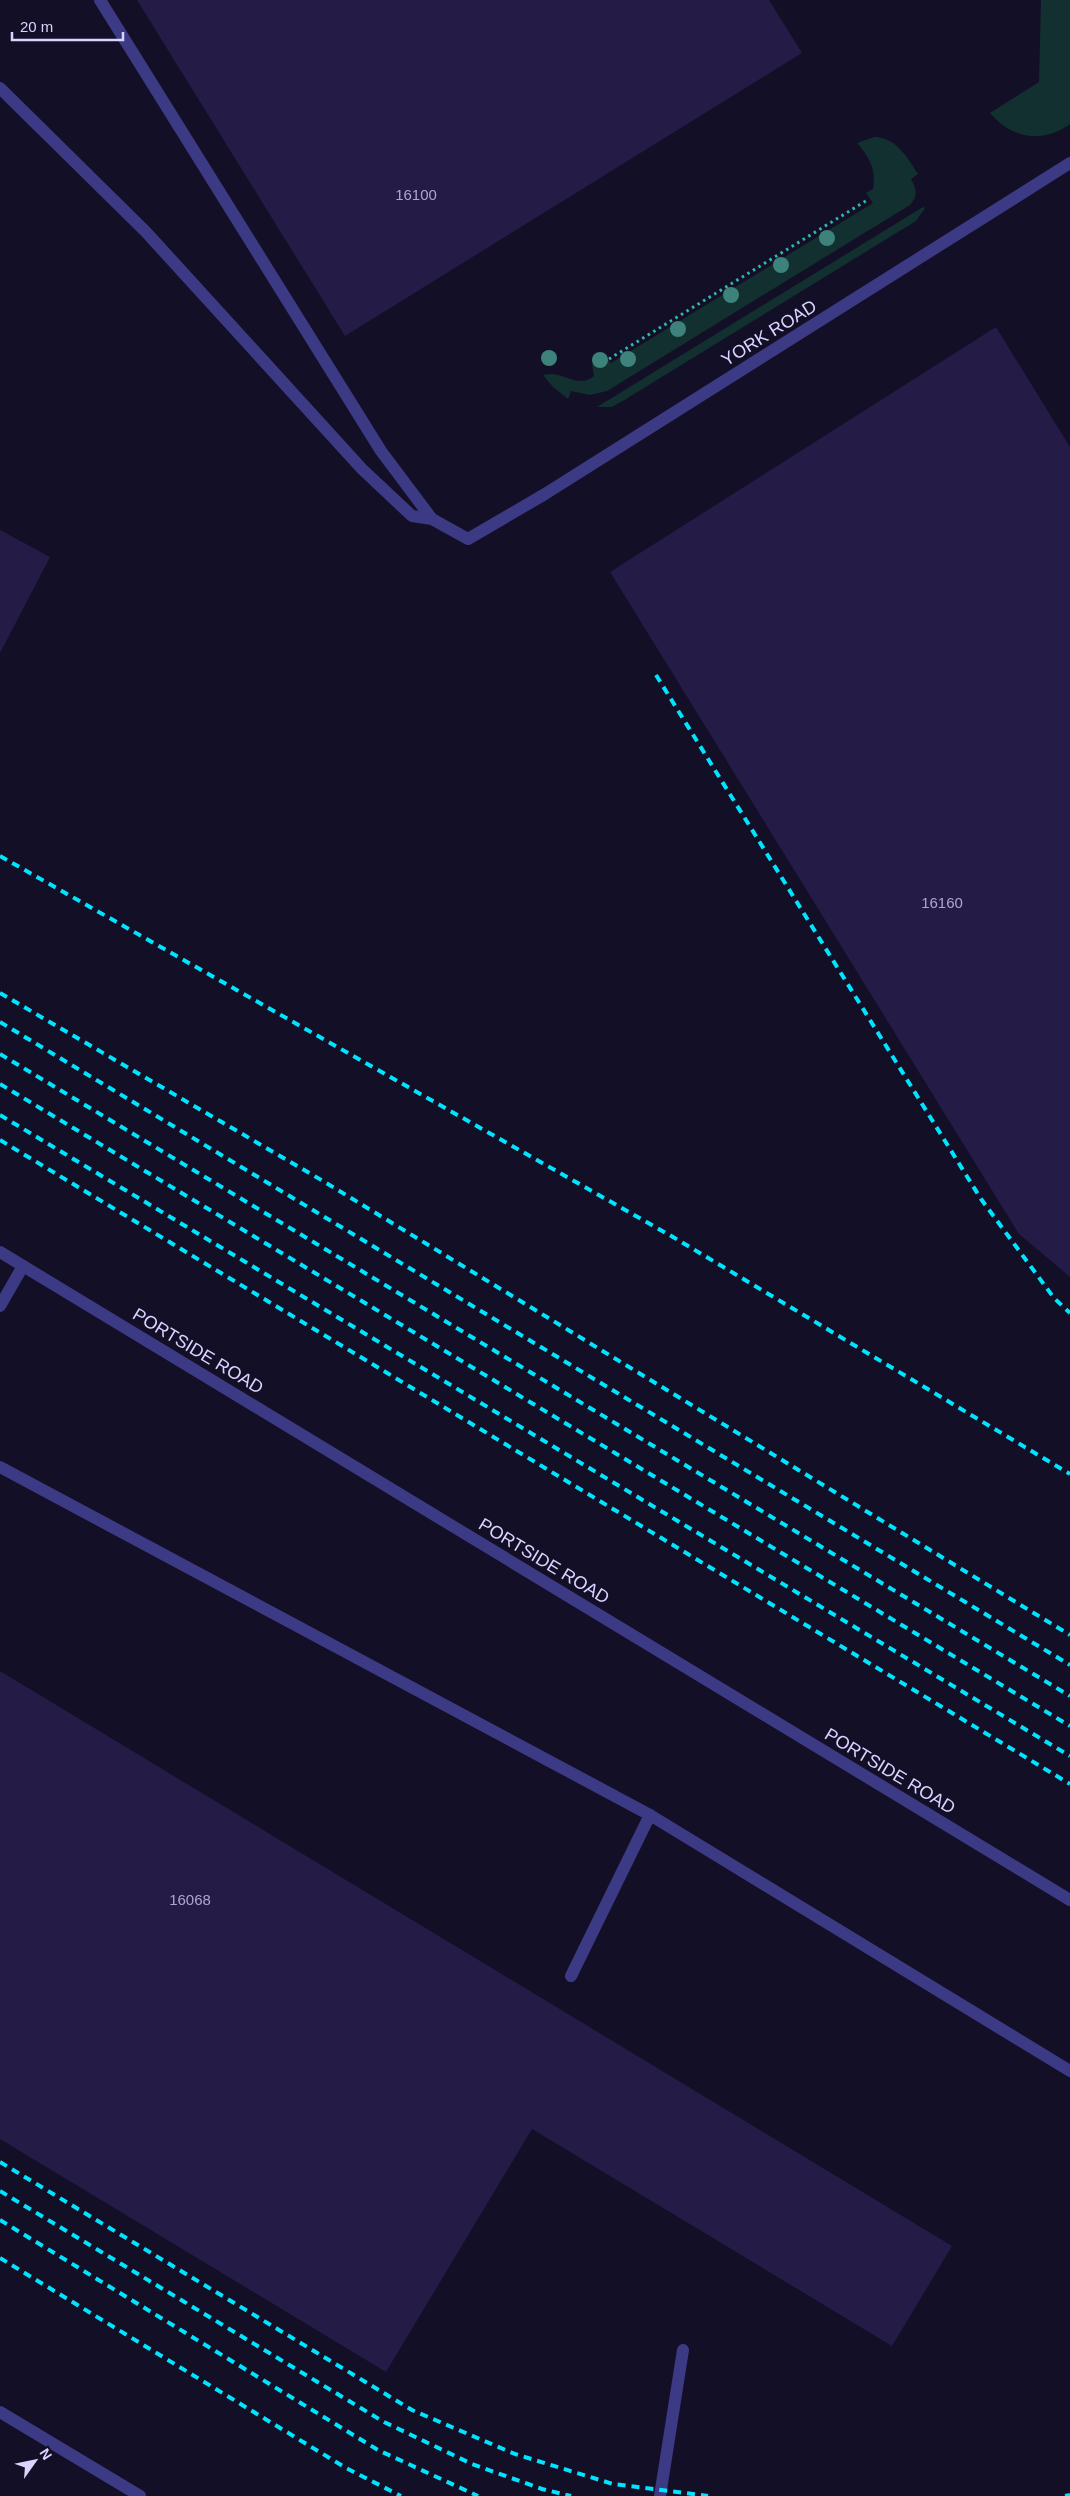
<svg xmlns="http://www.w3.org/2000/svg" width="1070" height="2496" font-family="Helvetica,sans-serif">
	<rect width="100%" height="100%" fill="#130f26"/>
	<!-- green -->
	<g fill="#12302f">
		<path d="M1041 0H1070V124C1042 144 1012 139 990 113L1039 82Z"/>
		<path d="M874 137C896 137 907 157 918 174L911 179C917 190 918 195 910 205L607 391 590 395 571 391 568 399 553 387 543 375C562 369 577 390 594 376L592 364 605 355 611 363 873 203 866 193 873 189C876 169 870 158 857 143Z"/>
		<path d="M923 207 925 208 916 221 626 399 612 407H597Z"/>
	</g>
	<!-- building -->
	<g fill="#241b47">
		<path d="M137 0H769L802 53 345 336Z"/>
		<path d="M996 327 1070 447V1277L1019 1234 610 572Z"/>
		<path d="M0 530 50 557 0 653Z"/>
		<path d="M0 1671 952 2246 892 2346 532 2129 386 2372 0 2139Z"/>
	</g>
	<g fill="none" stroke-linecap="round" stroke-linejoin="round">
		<!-- path -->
		<path stroke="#2fb8b0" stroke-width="3" stroke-dasharray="2.5 4" stroke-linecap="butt" d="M609 359 869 199"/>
		<!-- minor -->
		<g stroke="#3d3a85" stroke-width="12">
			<path d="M100 0 381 451 432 519"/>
			<path d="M0 88 146 232 362 469 412 516 432 519 468 539 545 494 1070 163"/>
			<path d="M0 1252 1070 1900"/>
			<path d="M0 1306 23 1266"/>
			<path d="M0 1467 650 1815 1070 2071"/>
			<path d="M571 1976 650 1815"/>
			<path d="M0 2412 140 2496"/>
			<path d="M660 2496 683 2350"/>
		</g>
		<!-- rail -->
		<g stroke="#00e5ff" stroke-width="4" stroke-dasharray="8 6" stroke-linecap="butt">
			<path d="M656 675 981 1199 1054 1298 1070 1313"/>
			<path d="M0 856 673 1237 1070 1474"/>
			<path d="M0 993 323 1181 1070 1635"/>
			<path d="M0 1022 1070 1665"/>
			<path d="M0 1054 1070 1696"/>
			<path d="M0 1084 1070 1726"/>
			<path d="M0 1115 1070 1756"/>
			<path d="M0 1140 1070 1784"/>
			<path d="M0 2162 412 2410 515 2454 613 2484 708 2496"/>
			<path d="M0 2191 384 2422 472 2464 542 2489 571 2496"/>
			<path d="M0 2220 378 2450 478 2496"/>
			<path d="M0 2258 346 2468 401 2496"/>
			<path d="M1065 2496 1070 2495"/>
		</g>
	</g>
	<!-- trees -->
	<g fill="#3d827b">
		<circle cx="827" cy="238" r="8"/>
		<circle cx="781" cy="265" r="8"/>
		<circle cx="731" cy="295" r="8"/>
		<circle cx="678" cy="329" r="8"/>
		<circle cx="549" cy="358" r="8"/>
		<circle cx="628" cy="359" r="8"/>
		<circle cx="600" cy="360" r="8"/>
	</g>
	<g text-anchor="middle" stroke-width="5" stroke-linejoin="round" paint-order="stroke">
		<!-- number labels -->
		<g font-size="15" fill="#aca6d1">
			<text x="416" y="200">16100</text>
			<text x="942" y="908">16160</text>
			<text x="190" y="1905">16068</text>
		</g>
		<!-- street labels -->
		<g font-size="18" fill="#d9d4ff" stroke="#130f26">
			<text transform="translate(769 333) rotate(-32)" y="6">YORK ROAD</text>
			<text transform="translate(198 1351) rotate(31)" y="6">PORTSIDE ROAD</text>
			<text transform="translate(544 1561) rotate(31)" y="6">PORTSIDE ROAD</text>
			<text transform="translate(890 1771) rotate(31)" y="6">PORTSIDE ROAD</text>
		</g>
	</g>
	<!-- north arrow -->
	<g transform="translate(35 2461) rotate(57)" stroke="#130f26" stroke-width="4" paint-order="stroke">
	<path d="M0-4L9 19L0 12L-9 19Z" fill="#d9d4ff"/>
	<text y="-8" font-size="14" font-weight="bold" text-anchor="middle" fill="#d9d4ff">N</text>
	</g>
	<!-- scale -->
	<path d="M12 32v8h111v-8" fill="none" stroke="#d9d4ff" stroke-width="2.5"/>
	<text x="20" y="32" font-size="15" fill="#d9d4ff" stroke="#130f26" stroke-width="4" paint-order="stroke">20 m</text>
</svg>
